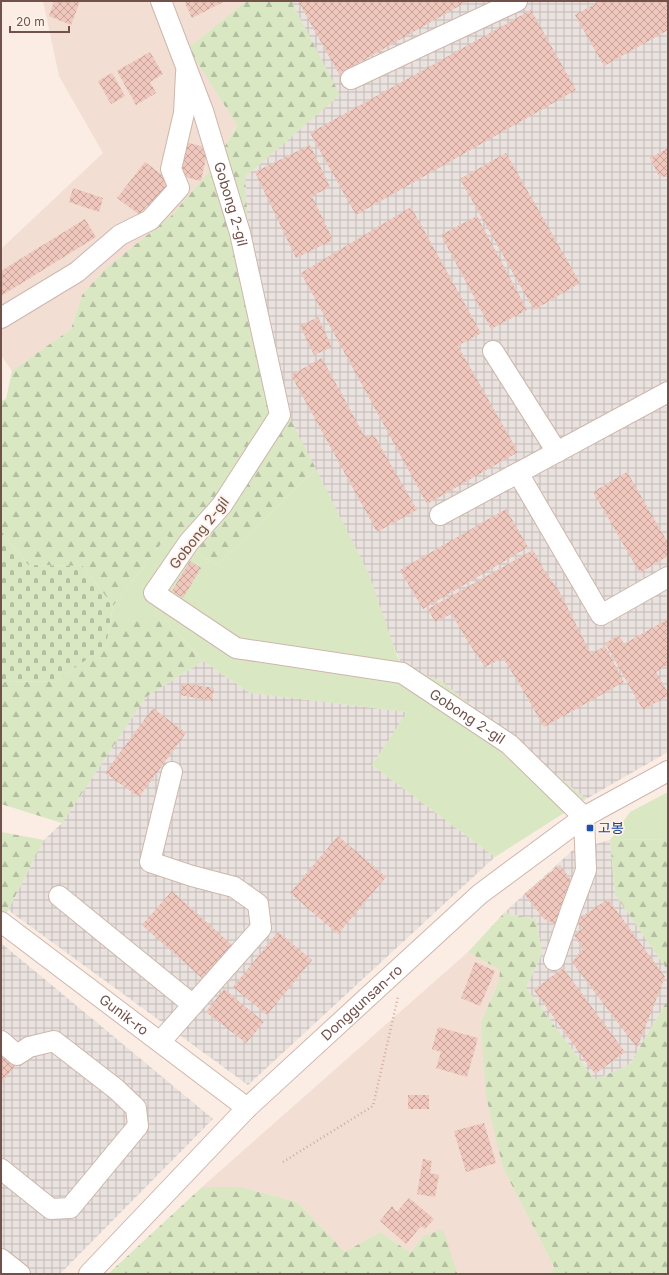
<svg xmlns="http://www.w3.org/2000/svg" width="669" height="1275" font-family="Inter,'Noto Sans KR',sans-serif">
	<defs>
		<pattern id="industrial-grid" width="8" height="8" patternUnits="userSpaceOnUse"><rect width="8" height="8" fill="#eae2de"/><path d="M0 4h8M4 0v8" fill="none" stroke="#c2bab6"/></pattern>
		<pattern id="forest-firs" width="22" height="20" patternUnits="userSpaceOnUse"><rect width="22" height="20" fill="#d9e8c3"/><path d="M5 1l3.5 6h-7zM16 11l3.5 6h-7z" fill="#b4bea0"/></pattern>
		<pattern id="cemetery-stones" width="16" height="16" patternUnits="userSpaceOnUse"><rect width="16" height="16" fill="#d9e8c3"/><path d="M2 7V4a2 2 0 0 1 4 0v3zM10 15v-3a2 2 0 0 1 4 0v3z" fill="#b4bea0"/></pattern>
		<pattern id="building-cross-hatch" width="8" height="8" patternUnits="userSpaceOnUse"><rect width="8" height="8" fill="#efc7bc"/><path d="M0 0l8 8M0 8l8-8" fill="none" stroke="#c6a49b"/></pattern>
	</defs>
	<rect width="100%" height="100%" fill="#fbede3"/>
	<!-- residential -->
	<g fill="#f2ded2">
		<path d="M43 1H246L188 48 237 124 213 167 171 216 105 269 82 295 71 329 12 371 1 355V249L103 153 59 76Z"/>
		<path d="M468 952 500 970 499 981 481 1022 503 1168 554 1267 550 1274H460L422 1237 411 1253 380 1232 345 1252 297 1202 241 1187H202Z"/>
	</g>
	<!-- industrial -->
	<g fill="url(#industrial-grid)">
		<path d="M291 1H668V752L586 799 441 681 403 667 286 410 248 228 245 177 339 95Z"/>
		<path d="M203 661 250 693 408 712 372 765 495 857 248 1085 8 910 44 840 62 823 146 697Z"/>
		<path d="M610 840 615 894 668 971V999L630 1064 595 1080 526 988 542 953 536 919 504 913 573 850Z"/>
		<path d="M1 943 213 1119 60 1274H1Z"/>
	</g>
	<!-- green -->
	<g fill="#d9e8c3">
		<path d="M316 469 369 574 397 656 403 667 441 681 586 799 495 857 372 765 407 712 250 693 203 661 164 618H111L113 606 167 536 217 565Z"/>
		<path d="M668 792V839L610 840 630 812Z"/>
	</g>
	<!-- forest -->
	<g fill="url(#forest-firs)">
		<path d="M246 1H291L340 95 245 177 248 228 286 410 316 469 217 565 167 536 113 606 83 566 28 565 1 531V401L6 399 12 371 71 329 82 295 105 269 171 216 213 167 237 125 188 48Z"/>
		<path d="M111 618H164L203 661 146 697 62 823 1 804V682L56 681 106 646Z"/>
		<path d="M1 832 44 840 8 910 1 930Z"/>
		<path d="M668 839V971L615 894 610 840Z"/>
		<path d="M504 913 536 919 542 953 526 988 595 1080 630 1064 668 999V1274H550L554 1267 503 1168 486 1096 481 1022 499 981 500 970 468 952Z"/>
		<path d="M202 1187H241L297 1202 345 1252 380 1232 411 1253 422 1237 443 1229 457 1272 460 1274H108Z"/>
	</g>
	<!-- cemetery -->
	<path fill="url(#cemetery-stones)" d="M1 531 28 565 83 566 113 606 106 646 56 681 1 682Z"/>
	<!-- building -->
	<g fill="url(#building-cross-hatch)">
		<path d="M54 1H80L71 25 49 16Z"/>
		<path d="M188 1H225L192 18 185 3Z"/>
		<path d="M298 1H468L339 74Z"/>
		<path d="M600 1H668V30L604 66 575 15Z"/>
		<path d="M531 10 576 90 356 215 310 133Z"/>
		<path d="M150 52 163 74 150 82 156 93 136 105 117 71Z"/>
		<path d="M112 73 125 96 111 104 98 81Z"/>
		<path d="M185 142 208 148 201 181 178 175Z"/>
		<path d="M310 145 330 187 312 196 333 240 296 258 255 172Z"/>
		<path d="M668 148V177L659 176 650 158Z"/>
		<path d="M506 153 580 283 534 310 460 179Z"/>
		<path d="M145 162 174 184 154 210 147 205 140 215 117 198Z"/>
		<path d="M73 188 103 198 99 212 69 202Z"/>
		<path d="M411 207 481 333 458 346 518 452 427 504 301 273Z"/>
		<path d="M477 216 527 310 491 329 441 235Z"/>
		<path d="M85 219 96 237 1 296V271Z"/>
		<path d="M318 317 332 347 314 355 300 326Z"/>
		<path d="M322 358 365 437 374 435 417 510 377 532 291 375Z"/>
		<path d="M627 472 668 543V556L640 573 593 492Z"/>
		<path d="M506 509 528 547 423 609 400 570Z"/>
		<path d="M533 550 544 570 559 591 591 654 605 646 624 682 544 727 524 692 503 658 485 667 468 642 446 604 451 614 435 622 428 609Z"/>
		<path d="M190 561 201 568 183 598 172 591Z"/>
		<path d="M668 619V665L656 672 668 693V696L643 710 605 643 619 635 624 644Z"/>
		<path d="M182 683 214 688 212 701 180 695Z"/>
		<path d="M153 708 186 733 139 797 105 773Z"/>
		<path d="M338 836 386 877 338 934 290 893Z"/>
		<path d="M560 865 574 884 555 924 544 919 524 894Z"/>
		<path d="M172 891 232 945 203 979 142 925Z"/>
		<path d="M608 899 665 977 637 1048 572 962 583 949 574 935 582 928 577 920Z"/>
		<path d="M278 932 312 960 267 1015 233 987Z"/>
		<path d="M475 962 495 971 480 1006 461 998Z"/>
		<path d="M563 968 625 1052 595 1074 534 990Z"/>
		<path d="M224 989 264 1022 246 1043 206 1012Z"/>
		<path d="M438 1027 478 1038 467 1077 436 1068 441 1052 432 1049Z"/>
		<path d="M1 1054 15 1066 1 1083Z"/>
		<rect x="408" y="1095" width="21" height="14"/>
		<path d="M484 1123 496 1163 466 1172 454 1131Z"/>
		<path d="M423 1159 432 1161 430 1173 439 1175 435 1197 417 1194Z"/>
		<path d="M409 1198 434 1219 425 1229 421 1226 406 1244 380 1221 392 1206 397 1212Z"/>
	</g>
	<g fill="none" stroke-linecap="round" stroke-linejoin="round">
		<defs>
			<g id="minor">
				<path id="s1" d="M161 1 203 111 240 233 280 415 222 505 189 542 154 593 236 648 402 673 509 744 584 817 586 870 571 910 554 960"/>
				<path d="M351 79 517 1"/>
				<path d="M1 318 77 272 120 235 150 220 179 188 171 169 184 113 186 73"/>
				<path d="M493 351 557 452"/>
				<path d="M518 473 601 615 668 577"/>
				<path d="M440 515 668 392"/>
				<path d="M59 896 193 1005"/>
				<path id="s2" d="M1 922 247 1108"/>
				<path d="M1 1041 17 1055 29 1047 54 1041 116 1089 136 1108 138 1126 70 1208 51 1209 1 1169"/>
				<path d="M160 1042 261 928 258 904 234 887 192 876 150 862 172 772"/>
				<path d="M1 1259 20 1274"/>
				<path id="s3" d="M89 1274 247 1108 480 894 584 817 668 771"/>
			</g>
		</defs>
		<!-- minor casing -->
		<use href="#minor" stroke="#ceb6ad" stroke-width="22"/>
		<!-- path -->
		<path stroke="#d4aaa0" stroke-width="2.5" stroke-dasharray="1 3" stroke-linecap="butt" d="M283 1162 373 1106 398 997"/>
		<!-- minor -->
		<use href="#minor" stroke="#fff" stroke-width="20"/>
	</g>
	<!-- markers -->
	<rect fill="#1a4fb4" stroke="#fef2e9" stroke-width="1.5" x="586" y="824" width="8" height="8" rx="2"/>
	<g text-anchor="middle" stroke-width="3.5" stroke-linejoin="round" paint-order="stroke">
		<!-- street labels -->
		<g font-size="14" fill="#72514b" stroke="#fef2e9">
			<text dy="5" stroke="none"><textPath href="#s1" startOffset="215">Gobong 2-gil</textPath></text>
			<text transform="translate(199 533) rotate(-52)" y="5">Gobong 2-gil</text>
			<text dy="5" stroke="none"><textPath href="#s1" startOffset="995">Gobong 2-gil</textPath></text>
			<text dy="5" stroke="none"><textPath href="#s3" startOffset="385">Donggunsan-ro</textPath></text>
			<text dy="5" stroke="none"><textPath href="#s2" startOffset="154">Gunik-ro</textPath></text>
		</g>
		<!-- transit labels -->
		<g font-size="14" fill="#164399" stroke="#fef2e9" text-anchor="start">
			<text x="598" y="833">고봉</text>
		</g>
	</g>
	<!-- border -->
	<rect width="669" height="1275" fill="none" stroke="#72514b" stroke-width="4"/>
	<!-- scale -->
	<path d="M10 26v6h59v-6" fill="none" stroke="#72514b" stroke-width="2"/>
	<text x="16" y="26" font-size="12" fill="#72514b" stroke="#fef2e9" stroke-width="3" paint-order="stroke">20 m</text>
</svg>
